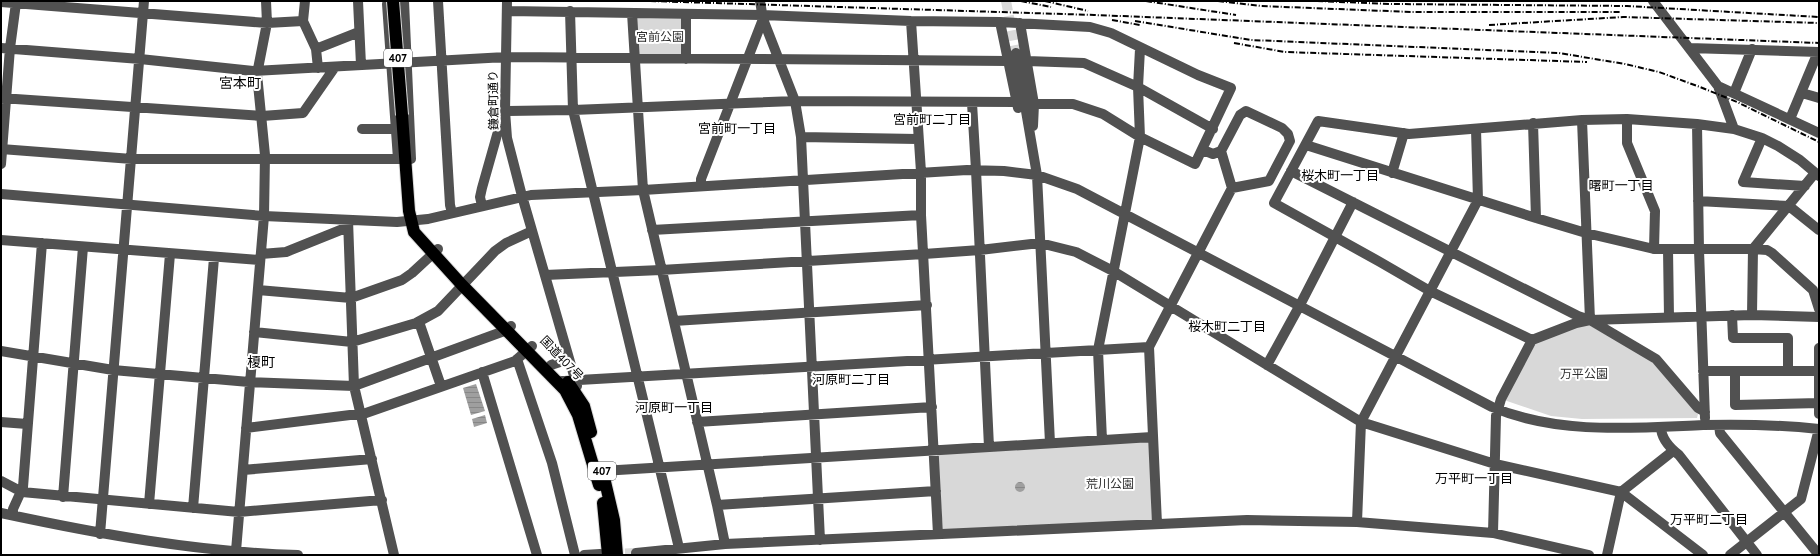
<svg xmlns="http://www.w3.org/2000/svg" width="1820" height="556" font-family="'PT Sans','Noto Sans JP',sans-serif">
<defs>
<pattern id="water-rules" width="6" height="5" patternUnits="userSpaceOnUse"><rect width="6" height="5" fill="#9f9f9f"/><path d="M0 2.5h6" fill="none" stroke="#878787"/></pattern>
</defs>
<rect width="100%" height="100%" fill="#fff"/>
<!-- green -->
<path fill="#d8d8d8" d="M 636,16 L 683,17 L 683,55 L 638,54 Z
M 1583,324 L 1589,325 L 1649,359 L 1667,377 L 1698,414 L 1697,418 L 1582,419 L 1551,416 L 1504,400 L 1534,342 Z
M 1149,440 L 1152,521 L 943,531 L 937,453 Z"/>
<!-- water -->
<path fill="url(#water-rules)" d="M 476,384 L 485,411 L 471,415 L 463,388 Z
M 485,415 L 487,423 L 474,427 L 472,419 Z
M1015 487a5 5 0 1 1 10 0a5 5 0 1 1-10 0Z"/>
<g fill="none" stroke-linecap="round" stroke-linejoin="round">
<!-- minor-tunnel -->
<path stroke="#d9d9d9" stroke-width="10" stroke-dasharray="10 5" stroke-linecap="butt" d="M 1006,1 L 1016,53
M 610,554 L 636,553"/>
<defs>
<path id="highway" d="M 402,115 L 409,211 L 414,232 L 462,285 L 565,390 L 578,415 L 599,485
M 568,382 L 584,406 L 591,432
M 603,473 L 614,520 L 617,555
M 603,503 L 608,555"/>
</defs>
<!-- highway casing -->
<use href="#highway" stroke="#dbdbdb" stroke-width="14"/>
<!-- minor -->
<path stroke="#515151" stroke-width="10" d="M 305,1 L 303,21 L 316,49 L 318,68
M 358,1 L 361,65
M 438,1 L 450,205 L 452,213
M 507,1 L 505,111 L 507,138 L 522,196 L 577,386
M 760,1 L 763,19 L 795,101 L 801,137 L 820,540
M 1653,1 L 1718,86 L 1734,129
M 1,2 L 267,23 L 303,21
M 387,4 L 398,159
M 507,11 L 762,15 L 911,21 L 1000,22 L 1090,27 L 1111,33 L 1198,75 L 1231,88 L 1195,164 L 1140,137 L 1103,114 L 1073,104 L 1034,104
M 570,11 L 573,110 L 679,548
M 632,13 L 643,190 L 717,505 L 725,544
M 686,14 L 686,59
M 911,21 L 921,172 L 921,215 L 938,534
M 1000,22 L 1018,108
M 1020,23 L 1034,104 L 1033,126
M 1,48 L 140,59 L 253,71 L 506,57 L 1008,61
M 1689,48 L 1819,52
M 316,49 L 359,32
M 1016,53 L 1037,175 L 1050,443
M 1027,61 L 1084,63 L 1138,87 L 1213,129
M 1718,86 L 1819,133
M 1734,93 L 1752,49
M 1802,93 L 1819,98
M 1,98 L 262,116 L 303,113 L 335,67
M 972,103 L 976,170 L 989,447
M 505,111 L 573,110 L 795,101 L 1016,102
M 1627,119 L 1627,143 L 1655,211 L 1654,249
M 1790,119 L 1818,52
M 1582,120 L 1590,320
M 1533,123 L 1536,218
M 1697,124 L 1699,250 L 1705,418
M 362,129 L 396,129
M 801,137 L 917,139
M 1762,138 L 1743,182 L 1805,186
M 1306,145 L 1536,218 L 1586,233 L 1654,249 L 1753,249 L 1767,250 L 1772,253 L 1813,290 L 1819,309
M 1,149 L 132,159 L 411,159 L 404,1
M 1203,150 L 1213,154 L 1221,151 L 1240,115 L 1246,111 L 1282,128 L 1288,134 L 1290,141 L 1269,181 L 1232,188
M 1,164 L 10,48 L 16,3 L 18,1
M 1291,171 L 1578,316 L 1590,320 L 1656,359 L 1698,408 L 1705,412
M 1392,173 L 1404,133
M 701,186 L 701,179 L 763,19
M 1,194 L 264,216 L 397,222 L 428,219 L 531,195 L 643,190 L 967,170 L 1004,171 L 1037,175 L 1077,189 L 1492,407 C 1558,435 1634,428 1703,425 C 1742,424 1781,425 1819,429
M 1698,201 L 1789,206 L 1819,230
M 482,206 L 480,197 L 482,188 L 497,135 L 500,127 L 506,127
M 348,220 L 354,386 L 394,555
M 652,230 L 921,215
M 1,240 L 260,260
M 1668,249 L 1669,317
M 261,254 L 286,252 L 348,227
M 545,275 L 661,270 L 924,254 L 980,250 L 1040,243 L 1076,252 L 1113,271 L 1361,422 L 1495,464 L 1621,492 L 1703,555
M 258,290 L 351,298 L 402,280 L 412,273 L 438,249
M 1732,315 L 1733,338 L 1788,338 L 1788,371
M 1752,315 L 1753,249 L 1815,173
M 674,321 L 927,305
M 419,322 L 441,386
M 254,332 L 352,342 L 416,323 L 438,311 L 495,251 L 506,243 L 532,231
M 1532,340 L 1430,291 L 1380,262 L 1274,203 L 1318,121 L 1409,134 L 1582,120 L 1627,119 L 1697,124 L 1734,129 L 1762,138 L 1778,146 L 1800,160 L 1819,176
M 1819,348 L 1819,414
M 1,351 L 113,370 L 249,382 L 354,386 L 507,330 L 511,326
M 517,359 L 552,463 L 575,555
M 551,365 L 566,360
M 1267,365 L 1300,305 L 1353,202
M 1703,371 L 1818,371
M 1735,371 L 1735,405 L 1819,403
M 482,372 L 537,555
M 562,381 L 1149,347
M 1,422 L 27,424
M 697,422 L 932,407
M 1719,425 L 1720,433 L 1819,555
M 1661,427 C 1661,438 1670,448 1679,455 L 1757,555
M 246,428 L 366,413 L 515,361 L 532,346
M 1102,440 L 1098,350 L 1140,137 L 1138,87 L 1140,49
M 243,470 L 372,459
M 602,471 L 1152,437
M 1,481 L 22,492 L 239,512 L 382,500
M 63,497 L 83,247
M 149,504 L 170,254
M 717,505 L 936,491
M 193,508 L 214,258
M 1,513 C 99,534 197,552 298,555
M 13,515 L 13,509 L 23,487 L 42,243
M 1357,522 L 1361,422 L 1478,200 L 1476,129
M 1157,524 L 1149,347 L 1232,188 L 1221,151
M 1493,533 L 1496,416 L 1501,399 L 1532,340 L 1576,323 L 1590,320 L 1752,315 L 1819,317
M 100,534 L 144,1
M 236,551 L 264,216 L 265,155 L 257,74 L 267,23 L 266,1
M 636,553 L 725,544 L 1247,520 L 1357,522 L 1493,533 L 1589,555
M 584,555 L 600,554
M 1607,555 L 1621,492 L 1673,451
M 1730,555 L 1801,499 L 1819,429"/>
<!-- highway -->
<use href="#highway" stroke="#000" stroke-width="12"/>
<!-- rail -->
<path stroke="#000" stroke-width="2" stroke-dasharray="6 2 1 2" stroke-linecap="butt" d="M 650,1 L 1094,15 L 1819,43
M 1021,1 L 1051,7
M 1045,1 L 1088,11
M 1146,1 L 1236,15
M 1218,1 L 1261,6 L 1411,12 L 1621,12
M 1317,1 L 1391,4 L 1627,6 L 1819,17
M 1112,20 L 1140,25
M 1135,21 L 1251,40 L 1559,53 L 1625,64 L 1659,72 L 1700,87 L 1737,102 L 1819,142
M 1489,25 L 1623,17 L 1819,23
M 1234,43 L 1285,52 L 1587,62"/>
<defs>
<path id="highway-bridge" d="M 393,1 L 402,115"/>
</defs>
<!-- highway-bridge casing -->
<use href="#highway-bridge" stroke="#dbdbdb" stroke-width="14" stroke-linecap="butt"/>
<!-- highway-bridge -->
<use href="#highway-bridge" stroke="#000" stroke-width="12"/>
</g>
<g text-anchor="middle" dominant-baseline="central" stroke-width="4" stroke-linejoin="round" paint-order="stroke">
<!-- shield labels -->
<g fill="#fff" stroke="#4c4c4c" stroke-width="1">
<rect x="384" y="49" width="28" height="18" rx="3"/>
<rect x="588" y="462" width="28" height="18" rx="3"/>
</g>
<g font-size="11" font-weight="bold" fill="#000">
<text x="398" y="58">407</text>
<text x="602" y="471">407</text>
</g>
<!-- park labels -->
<g font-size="12" fill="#2f2f2f" stroke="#fff">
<text x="660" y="36">宮前公園</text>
<text x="1584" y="373">万平公園</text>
<text x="1110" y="483">荒川公園</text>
</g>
<!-- street labels -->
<g font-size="12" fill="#000" stroke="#fff">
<text transform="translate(493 100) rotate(-91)">鎌倉町通り</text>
<text transform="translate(562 358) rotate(46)">国道407号</text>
</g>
<!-- neighbourhood labels -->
<g font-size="13" fill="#000" stroke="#fff">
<text x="932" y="119">宮前町二丁目</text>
<text x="737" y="128">宮前町一丁目</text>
<text x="1340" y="175">桜木町一丁目</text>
<text x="1621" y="185">曙町一丁目</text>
<text x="1227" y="326">桜木町二丁目</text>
<text x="851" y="379">河原町二丁目</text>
<text x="674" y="407">河原町一丁目</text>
<text x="1474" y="478">万平町一丁目</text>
<text x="1709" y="519">万平町二丁目</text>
</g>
<!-- quarter labels -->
<g font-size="14" fill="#000" stroke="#fff">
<text x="240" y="83">宮本町</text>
<text x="261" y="362">榎町</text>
</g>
</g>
<!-- border -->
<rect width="1820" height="556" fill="none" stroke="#000000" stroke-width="4"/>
</svg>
